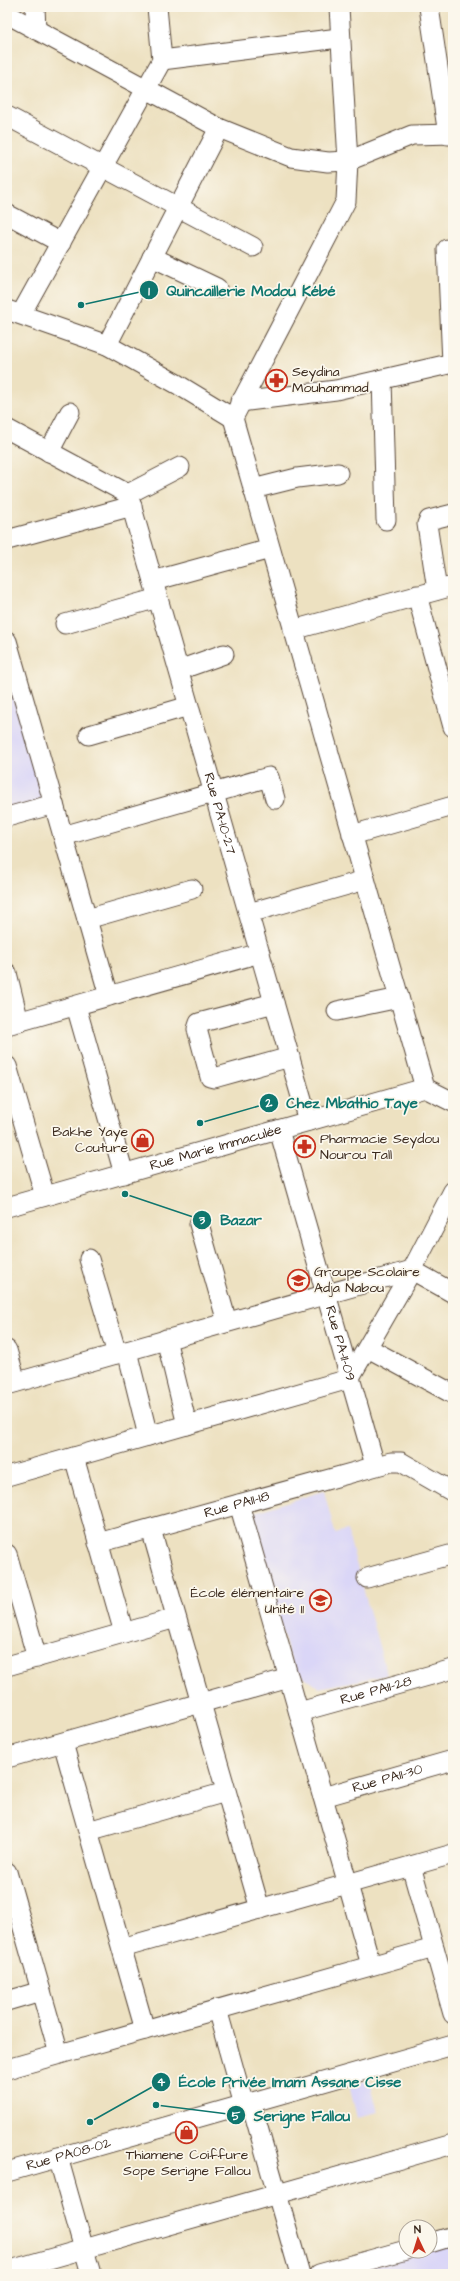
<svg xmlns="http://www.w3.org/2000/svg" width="460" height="2281" font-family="'Architects Daughter',sans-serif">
<rect width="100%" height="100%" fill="#fbf7ec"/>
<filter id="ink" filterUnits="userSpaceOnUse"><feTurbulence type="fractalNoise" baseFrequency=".025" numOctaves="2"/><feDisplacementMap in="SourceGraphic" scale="8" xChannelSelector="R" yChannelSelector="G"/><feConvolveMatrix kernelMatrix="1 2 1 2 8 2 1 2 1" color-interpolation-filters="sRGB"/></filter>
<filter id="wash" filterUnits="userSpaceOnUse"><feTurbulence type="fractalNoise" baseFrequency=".012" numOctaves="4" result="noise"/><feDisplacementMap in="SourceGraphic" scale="16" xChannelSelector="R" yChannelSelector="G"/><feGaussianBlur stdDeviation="0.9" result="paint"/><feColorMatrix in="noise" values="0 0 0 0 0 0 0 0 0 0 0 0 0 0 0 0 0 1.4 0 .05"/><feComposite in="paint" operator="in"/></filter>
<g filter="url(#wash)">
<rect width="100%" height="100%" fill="#ede1c1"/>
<!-- built -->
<path fill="#dad6f7" d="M 7,655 L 48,800 L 7,811 Z
M 324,1491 L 335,1533 L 347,1530 L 387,1675 L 319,1688 L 293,1668 L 248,1514 Z
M 370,2080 L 378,2113 L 357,2118 L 349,2085 Z
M 453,2244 L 453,2274 L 341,2274 L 427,2251 Z"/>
</g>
<g filter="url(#ink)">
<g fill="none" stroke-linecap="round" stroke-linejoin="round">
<defs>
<g id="minor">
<path d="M 35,7 L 36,30"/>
<path d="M 339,7 L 348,161 L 346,201 L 233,418 L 425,1088 L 453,1102"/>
<path d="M 429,7 L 448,135"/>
<path d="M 7,14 L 219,128 L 291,157 L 328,162 L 348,161 L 412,135 L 453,134"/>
<path d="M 162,60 L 339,38"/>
<path d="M 7,116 L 253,247"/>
<path d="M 7,214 L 61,243"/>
<path d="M 447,249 L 452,363"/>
<path d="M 152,257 L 217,288"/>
<path d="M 7,310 L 107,345 L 177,384 L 233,418"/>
<path d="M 21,314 L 162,60 L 157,7"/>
<path d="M 107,345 L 219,128"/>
<path d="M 382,379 L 386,520"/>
<path d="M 240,402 L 336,390 L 453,363"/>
<path id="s1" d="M 7,429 L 128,494 L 308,1121"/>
<path d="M 49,452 L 70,412"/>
<path d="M 253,489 L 297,478 L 338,473"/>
<path d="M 128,494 L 180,467"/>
<path d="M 7,540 L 132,506"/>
<path d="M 153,581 L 270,549"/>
<path d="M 437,590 L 427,524 L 429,520 L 453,514"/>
<path d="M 417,595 L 453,727"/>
<path d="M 65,624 L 158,598"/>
<path d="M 293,630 L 453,586"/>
<path d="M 7,641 L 109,996"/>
<path d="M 179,670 L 224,654"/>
<path d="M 89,735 L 189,706"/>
<path d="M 7,817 L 54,804"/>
<path d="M 352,835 L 453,806"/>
<path d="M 63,836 L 269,777 L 275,799"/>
<path d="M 249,913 L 365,880"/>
<path d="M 87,919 L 192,889"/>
<path d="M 7,973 L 19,1022"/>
<path d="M 274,1003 L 199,1023 L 197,1029 L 210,1077 L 214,1078 L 290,1057"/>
<path d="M 76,1006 L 124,1174"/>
<path d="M 337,1011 L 399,998"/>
<path d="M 7,1025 L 260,953"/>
<path d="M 7,1066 L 45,1196"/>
<path id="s2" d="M 279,1130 L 375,1465"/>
<path id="s3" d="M 7,1207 L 425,1088"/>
<path d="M 199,1224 L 227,1322"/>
<path d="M 89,1259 L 117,1354"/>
<path d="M 166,1339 L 187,1425"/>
<path d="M 368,1348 L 453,1394"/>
<path d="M 7,1350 L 16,1382"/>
<path d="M 127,1351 L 148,1436"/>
<path d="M 7,1385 L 412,1270 L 453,1293"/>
<path d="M 74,1457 L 124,1633"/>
<path d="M 7,1476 L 349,1379 L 412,1270 L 453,1191"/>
<path d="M 239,1504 L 371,1965"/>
<path d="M 151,1529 L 260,1909"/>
<path id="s4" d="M 98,1543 L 391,1462 L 401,1462 L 453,1492"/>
<path d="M 7,1554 L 37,1658"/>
<path d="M 367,1578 L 453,1554"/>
<path d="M 7,1666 L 176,1618"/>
<path id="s5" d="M 299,1712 L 453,1669"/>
<path d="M 63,1743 L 145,2030"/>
<path d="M 7,1758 L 289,1678"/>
<path id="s6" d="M 323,1797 L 453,1760"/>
<path d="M 88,1831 L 226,1792"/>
<path d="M 411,1866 L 453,2014"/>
<path d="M 7,1872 L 59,2054"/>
<path d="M 122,1948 L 453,1854"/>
<path d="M 7,2001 L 41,1991"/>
<path d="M 217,2009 L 244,2105"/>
<path d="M 7,2069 L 434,1948"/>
<path d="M 251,2103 L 300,2274"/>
<path d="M 58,2157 L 91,2274"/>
<path id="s7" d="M 7,2172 L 453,2045"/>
<path d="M 430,2243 L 453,2236"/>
<path d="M 7,2271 L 453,2144"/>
<path d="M 319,2274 L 406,2250"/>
</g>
</defs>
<!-- minor casing -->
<use href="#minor" stroke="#564536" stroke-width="21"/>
<!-- minor -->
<use href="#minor" stroke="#fff" stroke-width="19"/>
</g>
</g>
<!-- icons -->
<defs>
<symbol id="pharmacy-ring" viewBox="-11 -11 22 22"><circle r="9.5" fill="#fbf7ec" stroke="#c8321e" stroke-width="1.5"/><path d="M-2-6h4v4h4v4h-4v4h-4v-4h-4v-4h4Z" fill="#c8321e"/></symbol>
<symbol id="shop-ring" viewBox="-11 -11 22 22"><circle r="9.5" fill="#fbf7ec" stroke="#c8321e" stroke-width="1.5"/><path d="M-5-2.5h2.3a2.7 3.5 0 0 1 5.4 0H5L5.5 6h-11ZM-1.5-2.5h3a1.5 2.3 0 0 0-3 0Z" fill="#c8321e"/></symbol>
<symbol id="school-ring" viewBox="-11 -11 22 22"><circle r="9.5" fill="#fbf7ec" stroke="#c8321e" stroke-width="1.5"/><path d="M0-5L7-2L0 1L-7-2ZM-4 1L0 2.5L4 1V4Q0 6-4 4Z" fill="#c8321e"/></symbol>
</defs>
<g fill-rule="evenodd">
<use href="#pharmacy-ring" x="264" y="368" width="25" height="25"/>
<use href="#shop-ring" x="130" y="1128" width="25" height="25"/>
<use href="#pharmacy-ring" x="292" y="1134" width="25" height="25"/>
<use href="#school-ring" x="286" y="1268" width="25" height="25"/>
<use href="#school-ring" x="308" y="1588" width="25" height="25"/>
<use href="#shop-ring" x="174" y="2120" width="25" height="25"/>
</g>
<g text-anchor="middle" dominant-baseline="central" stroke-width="3.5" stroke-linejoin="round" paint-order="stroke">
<!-- poi labels -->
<g font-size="14" fill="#3b2a1e" stroke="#fbf7ec" text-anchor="start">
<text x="292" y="372">Seydina<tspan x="292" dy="16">Mouhammad</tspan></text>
<text x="128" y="1132" text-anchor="end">Bakhe Yaye<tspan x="128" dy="16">Couture</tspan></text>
<text x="320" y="1139">Pharmacie Seydou<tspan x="320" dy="16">Nourou Tall</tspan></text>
<text x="314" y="1272">Groupe Scolaire<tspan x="314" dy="16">Adja Nabou</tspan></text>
<text x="304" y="1593" text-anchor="end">École élémentaire<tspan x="304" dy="16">Unité 11</tspan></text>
<text x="187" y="2155" text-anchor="middle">Thiamene Coiffure<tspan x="187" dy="16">Sope Serigne Fallou</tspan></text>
</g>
<!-- street labels -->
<g font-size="14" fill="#3b2a1e" stroke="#fbf7ec">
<text stroke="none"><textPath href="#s1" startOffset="470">Rue PA-10-27</textPath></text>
<text stroke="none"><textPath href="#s3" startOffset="217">Rue Marie Immaculée</textPath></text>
<text stroke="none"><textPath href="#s2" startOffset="222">Rue PA-11-09</textPath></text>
<text stroke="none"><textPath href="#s4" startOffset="144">Rue PA11-18</textPath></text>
<text stroke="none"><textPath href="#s5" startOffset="80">Rue PA11-28</textPath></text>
<text stroke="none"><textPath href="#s6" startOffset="67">Rue PA11-30</textPath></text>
<text stroke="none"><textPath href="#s7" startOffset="64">Rue PA08-02</textPath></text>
</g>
</g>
<!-- callouts -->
<path fill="none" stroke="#0f766e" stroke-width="1.5" d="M81 305L149 290M200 1123L269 1103M125 1194L202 1220M90 2122L161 2082M156 2105L236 2115"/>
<g fill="#0f766e" stroke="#fbf7ec" stroke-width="1.5">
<circle cx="81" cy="305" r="4"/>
<circle cx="200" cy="1123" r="4"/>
<circle cx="125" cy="1194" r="4"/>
<circle cx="90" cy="2122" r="4"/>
<circle cx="156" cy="2105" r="4"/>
<circle cx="149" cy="290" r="10"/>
<circle cx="269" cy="1103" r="10"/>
<circle cx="202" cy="1220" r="10"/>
<circle cx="161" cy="2082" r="10"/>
<circle cx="236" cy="2115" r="10"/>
</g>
<g font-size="12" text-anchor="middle" font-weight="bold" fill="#fff">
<text x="149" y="295">1</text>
<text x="269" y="1107">2</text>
<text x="202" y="1224">3</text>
<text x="161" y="2086">4</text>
<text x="236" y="2120">5</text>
</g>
<g font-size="15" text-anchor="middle" font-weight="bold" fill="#0f766e" stroke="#fbf7ec" stroke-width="3.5" stroke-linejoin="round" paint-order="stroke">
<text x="251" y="296">Quincaillerie Modou Kébé</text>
<text x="352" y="1108">Chez Mbathio Taye</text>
<text x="241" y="1225">Bazar</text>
<text x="290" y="2087">École Privée Imam Assane Cisse</text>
<text x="302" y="2121">Serigne Fallou</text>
</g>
<!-- margin -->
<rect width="460" height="2281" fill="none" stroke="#fbf7ec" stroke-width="24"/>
<!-- north arrow -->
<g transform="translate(418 2239) rotate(356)"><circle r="19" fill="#fbf7ec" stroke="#aea59a"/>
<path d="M0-3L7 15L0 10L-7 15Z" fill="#c8321e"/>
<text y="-6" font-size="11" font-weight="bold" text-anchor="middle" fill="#3b2a1e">N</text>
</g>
</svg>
